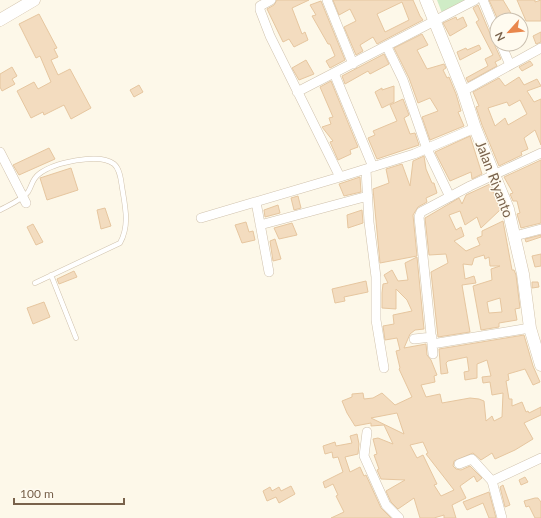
<svg xmlns="http://www.w3.org/2000/svg" width="541" height="518" font-family="Lato,sans-serif">
<rect width="100%" height="100%" fill="#fdf8e9"/>
<!-- green -->
<path fill="#cfecc6" d="M 437,0 L 467,0 L 442,13 Z"/>
<!-- building -->
<path fill="#f3dcbf" stroke="#e6c69f" fill-rule="evenodd" d="M 277,0 L 309,0 L 292,8 L 302,34 L 305,32 L 308,40 L 294,47 L 289,39 L 283,42 L 267,9 L 274,5 Z
M 333,0 L 413,0 L 420,16 L 423,20 L 377,44 L 373,37 L 360,45 L 363,51 L 356,55 L 344,27 L 356,21 L 350,9 L 339,15 ZM 402,2 L 409,20 L 385,32 L 377,14 Z
M 489,0 L 503,0 L 515,20 L 498,20 Z
M 517,0 L 535,0 L 535,2 L 541,0 L 541,21 L 526,21 Z
M 321,1 L 345,60 L 330,68 L 326,61 L 335,56 L 330,44 L 328,44 L 312,16 L 316,15 L 310,5 Z
M 478,5 L 491,36 L 496,40 L 495,46 L 501,59 L 495,62 L 497,66 L 468,82 L 466,78 L 488,66 L 485,59 L 493,55 L 476,22 L 479,20 L 473,8 Z
M 39,14 L 57,48 L 54,49 L 58,57 L 51,60 L 58,75 L 70,69 L 91,108 L 71,119 L 64,105 L 44,115 L 43,112 L 31,118 L 17,91 L 34,82 L 38,89 L 51,82 L 40,56 L 36,58 L 19,24 Z
M 456,17 L 457,20 L 463,17 L 467,26 L 450,36 L 443,23 Z
M 541,32 L 541,42 L 536,44 L 533,36 Z
M 422,34 L 428,45 L 417,50 L 427,69 L 444,64 L 446,68 L 443,70 L 447,78 L 449,77 L 456,94 L 461,111 L 458,112 L 464,126 L 430,140 L 422,117 L 438,111 L 430,98 L 418,103 L 409,78 L 394,48 Z
M 479,45 L 481,49 L 460,60 L 457,52 L 466,48 L 467,50 Z
M 384,54 L 389,64 L 370,74 L 368,71 L 345,84 L 342,76 Z
M 306,60 L 314,74 L 299,80 L 292,68 Z
M 530,61 L 533,65 L 522,71 L 519,67 Z
M 12,67 L 17,76 L 12,79 L 15,84 L 2,91 L 0,87 L 0,74 Z
M 519,77 L 524,85 L 537,79 L 541,86 L 527,91 L 534,102 L 541,99 L 541,145 L 535,130 L 524,138 L 528,149 L 521,152 L 522,155 L 499,166 L 482,125 L 476,107 L 479,106 L 473,92 L 499,78 L 505,86 ZM 520,100 L 527,114 L 508,125 L 505,118 L 495,126 L 488,108 L 507,102 L 509,106 Z
M 331,81 L 358,147 L 350,150 L 351,154 L 338,160 L 330,142 L 333,141 L 322,127 L 331,124 L 329,118 L 333,117 L 320,87 Z
M 139,85 L 143,92 L 134,97 L 130,90 Z
M 394,86 L 394,102 L 382,108 L 375,92 L 382,88 L 382,90 Z
M 403,99 L 409,115 L 404,118 L 410,134 L 415,133 L 419,145 L 377,159 L 368,138 L 375,135 L 373,131 L 397,121 L 390,105 Z
M 470,136 L 482,174 L 472,179 L 471,172 L 450,181 L 435,152 Z
M 49,148 L 55,159 L 19,175 L 13,165 Z
M 424,156 L 426,169 L 432,183 L 434,183 L 437,193 L 426,198 L 427,202 L 418,207 L 413,215 L 417,256 L 380,263 L 373,189 L 389,183 L 386,169 L 402,164 L 410,186 L 413,161 Z
M 541,160 L 541,223 L 521,228 L 517,214 L 520,213 L 517,201 L 513,201 L 510,194 L 513,193 L 504,177 Z
M 71,168 L 78,190 L 47,200 L 40,178 Z
M 360,177 L 361,192 L 344,196 L 339,184 Z
M 490,184 L 500,210 L 481,228 L 477,217 L 465,225 L 460,211 L 449,215 L 456,230 L 461,227 L 464,236 L 454,241 L 466,251 L 480,245 L 477,238 L 482,236 L 482,231 L 503,221 L 512,270 L 514,270 L 516,275 L 520,308 L 515,309 L 517,320 L 499,323 L 499,327 L 481,330 L 473,286 L 492,280 L 491,269 L 500,266 L 490,266 L 489,257 L 485,259 L 484,255 L 474,258 L 472,265 L 463,264 L 465,279 L 474,276 L 476,283 L 462,285 L 470,332 L 438,337 L 431,272 L 448,263 L 446,254 L 429,255 L 425,218 L 459,198 L 462,204 L 466,195 ZM 500,298 L 502,312 L 489,313 L 487,302 Z
M 298,196 L 301,208 L 294,210 L 291,198 Z
M 278,205 L 280,213 L 265,217 L 264,210 Z
M 105,208 L 111,226 L 101,229 L 97,210 Z
M 362,210 L 363,223 L 348,228 L 347,215 Z
M 246,222 L 249,232 L 253,231 L 255,240 L 242,243 L 235,225 Z
M 292,223 L 297,235 L 279,239 L 274,228 Z
M 33,224 L 43,242 L 36,245 L 27,227 Z
M 541,235 L 541,237 L 526,242 L 525,239 Z
M 275,239 L 281,259 L 273,261 L 270,241 Z
M 541,254 L 541,266 L 535,267 L 532,256 Z
M 417,257 L 424,329 L 415,330 L 410,334 L 404,348 L 426,344 L 427,355 L 431,360 L 437,375 L 434,376 L 435,382 L 421,385 L 426,397 L 440,394 L 442,403 L 470,398 L 479,399 L 484,401 L 486,421 L 492,416 L 494,421 L 502,417 L 503,393 L 492,395 L 490,382 L 483,383 L 482,377 L 491,376 L 487,360 L 477,364 L 477,378 L 465,380 L 464,372 L 469,371 L 467,357 L 448,361 L 446,363 L 448,373 L 441,374 L 439,349 L 524,335 L 533,366 L 540,382 L 533,385 L 525,369 L 508,374 L 509,380 L 506,381 L 509,399 L 512,399 L 512,406 L 522,402 L 526,412 L 528,411 L 529,413 L 541,407 L 541,415 L 524,423 L 533,439 L 515,450 L 495,459 L 492,453 L 481,460 L 473,453 L 454,461 L 453,466 L 456,469 L 461,470 L 470,466 L 482,478 L 477,482 L 474,476 L 460,486 L 466,498 L 452,505 L 456,518 L 444,518 L 444,515 L 434,518 L 420,518 L 414,498 L 398,509 L 391,502 L 386,491 L 405,480 L 381,479 L 377,470 L 379,469 L 374,455 L 377,454 L 373,439 L 378,438 L 393,444 L 384,425 L 371,426 L 371,423 L 355,426 L 347,413 L 342,401 L 352,397 L 352,394 L 363,393 L 364,399 L 373,398 L 382,393 L 395,405 L 412,397 L 399,369 L 400,368 L 396,351 L 400,350 L 397,338 L 385,340 L 383,326 L 394,324 L 393,315 L 412,311 L 407,300 L 396,289 L 396,309 L 382,308 L 382,293 L 383,284 L 388,283 L 384,275 L 392,270 L 398,281 L 408,280 L 405,263 ZM 397,413 L 404,434 L 371,418 ZM 423,442 L 428,453 L 426,454 L 454,490 L 441,496 L 434,485 L 437,484 L 423,455 L 417,458 L 410,445 Z
M 74,271 L 77,277 L 59,284 L 57,279 Z
M 366,281 L 368,292 L 344,297 L 345,301 L 335,303 L 332,289 Z
M 532,282 L 538,282 L 539,287 L 532,288 Z
M 44,302 L 50,317 L 33,324 L 27,308 Z
M 357,434 L 359,444 L 358,454 L 345,457 L 350,472 L 360,467 L 364,476 L 366,475 L 381,508 L 391,518 L 331,518 L 344,512 L 336,496 L 338,495 L 333,484 L 325,488 L 323,482 L 343,472 L 338,457 L 333,458 L 332,452 L 325,454 L 323,446 L 335,442 L 336,446 L 352,443 L 350,436 Z
M 525,477 L 528,482 L 521,485 L 519,480 Z
M 503,485 L 510,505 L 505,507 L 500,487 Z
M 291,486 L 295,494 L 279,503 L 276,497 L 267,501 L 263,491 L 270,487 L 272,491 L 279,487 L 281,491 Z
M 489,492 L 496,518 L 489,518 L 483,503 L 467,510 L 463,502 Z
M 535,498 L 538,498 L 541,502 L 541,518 L 535,518 L 529,506 L 526,507 L 524,501 Z"/>
<g fill="none" stroke-linecap="round" stroke-linejoin="round">
<defs>
<path id="lane" d="M 0,210 C 9,205 22,200 28,192 C 32,186 32,179 39,174 C 53,163 99,152 114,164 C 120,169 121,180 122,187 C 125,206 130,225 120,243 L 35,283
M 51,275 L 76,338"/>
<path id="street" d="M 271,0 L 260,6 L 260,10 L 270,36 L 340,177 L 414,154 L 475,128
M 327,0 L 353,64
M 483,0 L 497,34
M 501,44 L 510,65
M 387,47 L 403,80 L 427,149 L 450,197
M 334,73 L 373,167
M 463,91 L 541,48
M 297,92 L 475,0
M 0,152 L 26,203
M 366,170 L 369,222 L 376,277 L 376,320 L 384,368
M 256,202 L 269,272
M 201,218 L 340,177
M 260,225 L 368,196
M 515,236 L 541,229
M 414,339 L 432,337
M 432,344 L 530,328
M 433,354 L 419,217 L 421,212 L 470,186 L 541,153
M 367,432 L 364,456 L 386,505 L 399,518
M 459,464 L 472,459 L 492,481
M 502,518 L 492,481 L 541,458"/>
<path id="secondary" d="M 426,0 L 463,91 L 475,128 L 508,209 L 523,274 L 530,328 L 541,365
M 0,20 L 34,0"/>
</defs>
<!-- lane casing -->
<use href="#lane" stroke="#d0c2ad" stroke-width="5.5"/>
<!-- street casing -->
<use href="#street" stroke="#d0c2ad" stroke-width="10"/>
<!-- secondary casing -->
<use href="#secondary" stroke="#d3c3ab" stroke-width="13"/>
<!-- lane -->
<use href="#lane" stroke="#fff" stroke-width="4.5"/>
<!-- street -->
<use href="#street" stroke="#fff" stroke-width="9"/>
<!-- secondary -->
<use href="#secondary" stroke="#fff" stroke-width="12"/>
</g>
<g text-anchor="middle" dominant-baseline="central" stroke-width="3" stroke-linejoin="round" paint-order="stroke">
<!-- street labels -->
<g font-size="14" fill="#79624b" stroke="#fffbf0">
<text transform="translate(495 179) rotate(69)">Jalan Riyanto</text>
</g>
</g>
<!-- north arrow -->
<g transform="translate(509 32) rotate(243)"><circle r="19" fill="#fffbf0" stroke="#c9beae"/>
<path d="M0-3L7 15L0 10L-7 15Z" fill="#e9874c"/>
<text y="-6" font-size="11" font-weight="bold" text-anchor="middle" fill="#79624b">N</text>
</g>
<!-- scale -->
<path d="M14 498v6h110v-6" fill="none" stroke="#79624b" stroke-width="2"/>
<text x="20" y="498" font-size="12" fill="#79624b" stroke="#fffbf0" stroke-width="3" paint-order="stroke">100 m</text>
</svg>
